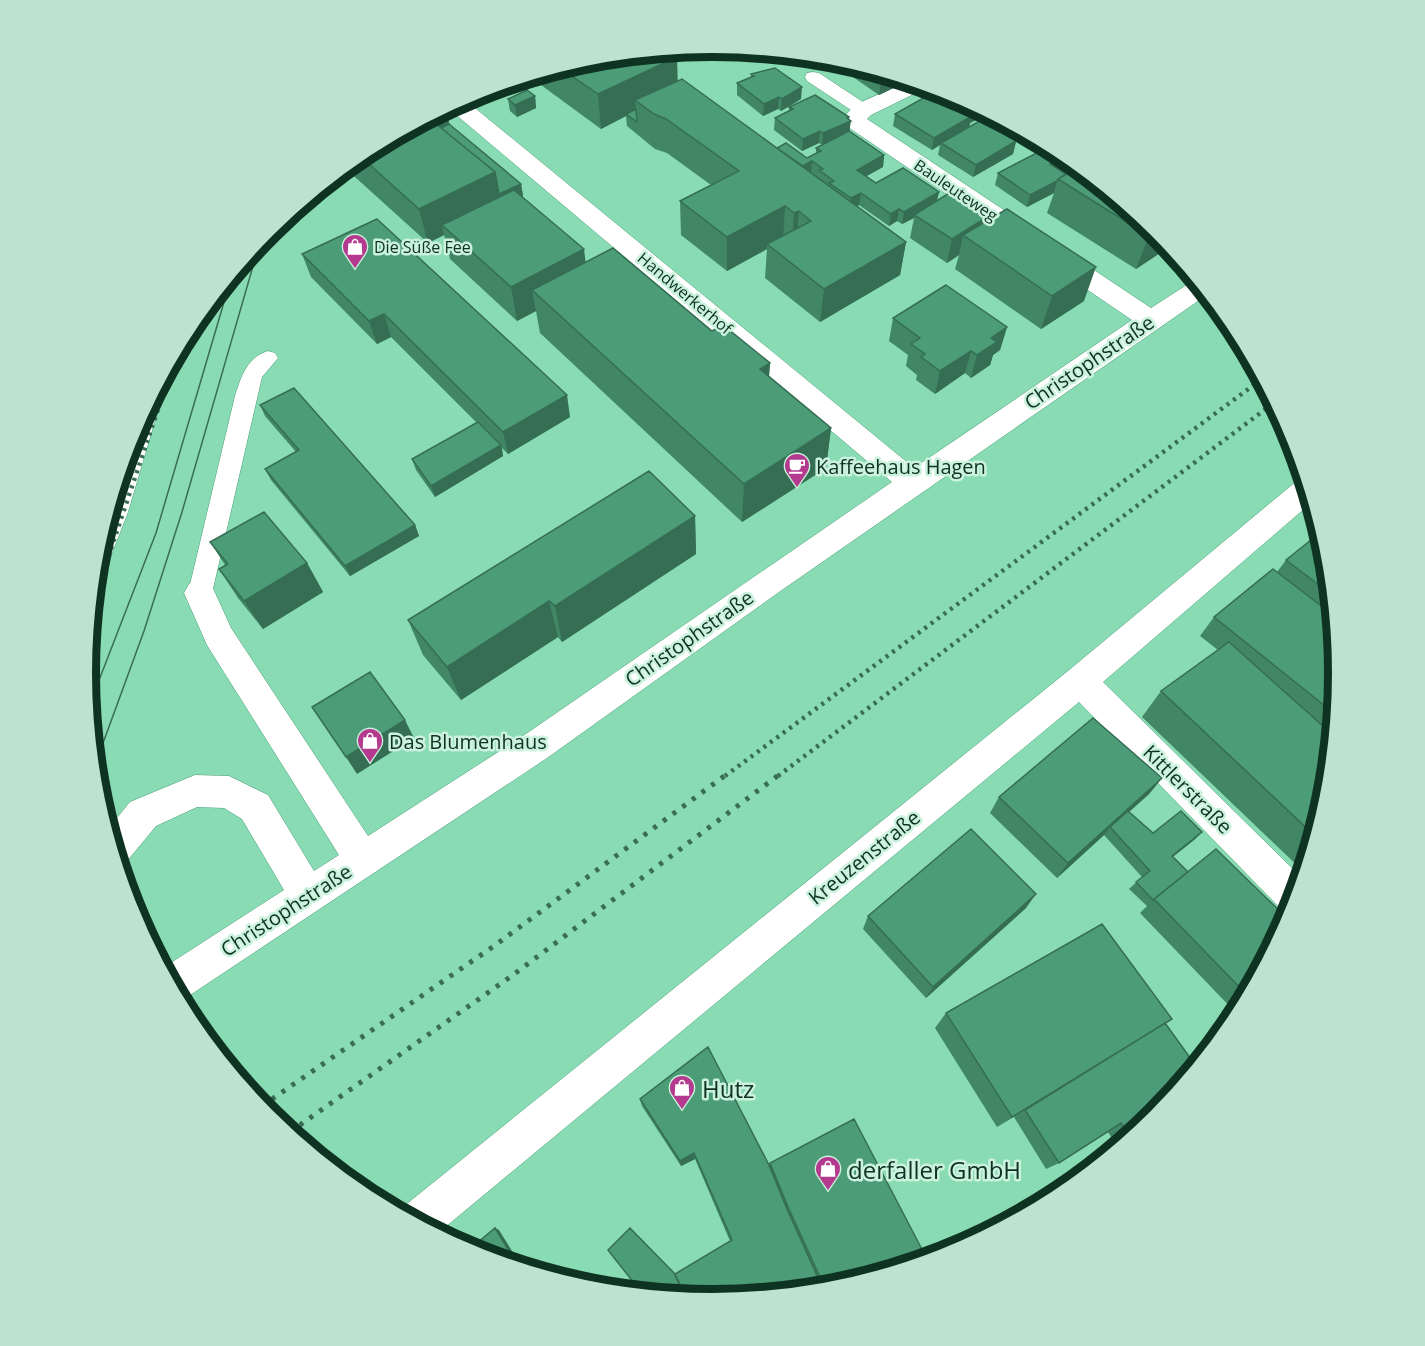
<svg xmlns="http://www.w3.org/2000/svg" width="1425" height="1346" font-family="'Open Sans',sans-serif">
<rect width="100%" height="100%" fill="#88dbb2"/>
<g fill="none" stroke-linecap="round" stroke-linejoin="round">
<defs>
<path id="service" d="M 813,72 L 819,73 L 869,106 L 872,110 L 869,114 L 857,114 L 807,81 L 805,77 L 807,73 Z
M 268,351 L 275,353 L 278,358 L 262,377 L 212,593 L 209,600 L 200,603 L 191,600 L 188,593 L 235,396 C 241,377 247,357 268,351 Z"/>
<path id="minor" d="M 908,81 L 928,87 L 871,115 L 867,119 L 1151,308 L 1196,279 L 1208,294 L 779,592 L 547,758 L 181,1001 L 163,968 L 284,890 L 242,819 L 224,808 L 197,807 L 156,826 L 127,861 L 119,864 L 108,829 L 130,802 L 195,775 L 229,776 L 268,795 L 314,871 L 339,855 L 207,645 L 184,593 L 189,584 L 200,580 L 211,584 L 231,628 L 368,836 L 523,736 L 892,482 L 448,108 L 464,99 L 914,468 L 1132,320 L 848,127 L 845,116 L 855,105 Z
M 147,408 L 152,410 L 156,417 L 128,512 L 110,558 L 97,561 L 98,550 L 134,433 Z
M 1305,478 L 1312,502 L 1103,682 L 1302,878 L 1291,914 L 1283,911 L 1079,702 L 438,1233 L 400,1213 L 403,1207 L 1068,671 L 1298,480 Z"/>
</defs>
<!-- service casing -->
<use href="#service" stroke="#4c9f79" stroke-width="1"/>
<!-- minor casing -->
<use href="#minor" stroke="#4c9f79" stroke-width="1"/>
<!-- service -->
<use href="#service" fill="#fff" fill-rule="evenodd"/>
<!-- minor -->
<use href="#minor" fill="#fff" fill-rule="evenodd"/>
<!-- tram -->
<path stroke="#396d55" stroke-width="1.5" d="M 89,706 L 156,533 L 232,275
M 95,765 L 144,631 L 182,512 L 260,242"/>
<!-- rail-far1 -->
<path stroke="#396d55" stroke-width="4.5" stroke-dasharray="3 5" stroke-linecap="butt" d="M 93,602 L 178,350
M 725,776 L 1262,379
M 778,776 L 1275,402"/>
<!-- rail -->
<path stroke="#396d55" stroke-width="5" stroke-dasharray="4 8" stroke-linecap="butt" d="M 262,1106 L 494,946 L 727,774
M 290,1132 L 513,975 L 780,774"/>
</g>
<!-- wall -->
<path fill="#418766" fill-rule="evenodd" d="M 677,57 L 677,81 L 777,148 L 807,158 L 816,153 L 816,148 L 822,145 L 819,143 L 802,151 L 774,130 L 775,118 L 789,111 L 789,107 L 849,117 L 850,131 L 884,155 L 883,167 L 866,176 L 876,183 L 939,192 L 937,200 L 990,219 L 1084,301 L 1041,329 L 955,269 L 959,255 L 947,263 L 910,238 L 914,218 L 902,224 L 897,221 L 889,226 L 859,205 L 857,206 L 906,242 L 900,275 L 820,322 L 765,278 L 767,249 L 727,271 L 681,235 L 680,201 L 711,185 L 667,153 L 655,149 L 627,126 L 626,116 L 601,129 L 541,85 L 540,74 L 591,58 Z
M 855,65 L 908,81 L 879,95 L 853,77 Z
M 751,74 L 801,99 L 781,111 L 778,109 L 763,116 L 737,95 L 737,83 L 751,78 Z
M 933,88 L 953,94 L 1047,145 L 1034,153 L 1016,142 L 1013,154 L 973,177 L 938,155 L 940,145 L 932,150 L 893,126 L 895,114 L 932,93 ZM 979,118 L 1008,137 L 969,127 L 970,123 Z
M 535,96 L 536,108 L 517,117 L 510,111 L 508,99 Z
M 449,124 L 521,184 L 523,196 L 522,197 L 585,263 L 770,363 L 769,376 L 831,428 L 826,468 L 742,522 L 540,333 L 536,311 L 517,321 L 450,259 L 444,235 L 428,243 L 345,168 L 365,152 Z
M 1061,152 L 1072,162 L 1059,169 L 1156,230 L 1169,247 L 1136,269 L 1047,213 L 1054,193 L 1027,207 L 995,185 L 998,173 Z
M 302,254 L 570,417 L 508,454 L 502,448 L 503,456 L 435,497 L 416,470 L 412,459 L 477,423 L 391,337 L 377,344 L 311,277 Z
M 893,318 L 1007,327 L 1000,350 L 993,355 L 990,365 L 971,378 L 965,373 L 935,394 L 916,380 L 917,375 L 906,366 L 908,355 L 889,341 Z
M 260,405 L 415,525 L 419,536 L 350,576 L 271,480 L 265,469 L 296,452 L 265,416 Z
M 695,516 L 696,554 L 562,642 L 558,637 L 461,700 L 423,655 L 408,620 Z
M 210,542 L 307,563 L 323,592 L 263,629 L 238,598 L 219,569 L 225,565 Z
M 1327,551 L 1339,673 L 1327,796 L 1304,872 L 1142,717 L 1161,691 L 1218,650 L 1200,636 L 1214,617 L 1277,572 L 1286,560 Z
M 1162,778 L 1149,794 L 1129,812 L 1153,833 L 1202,832 L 1194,840 L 1173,857 L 1188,872 L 1288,919 L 1237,1014 L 1140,913 L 1147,906 L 1129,889 L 1142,877 L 1104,835 L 1057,878 L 990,813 L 999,797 Z
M 1026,908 L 926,998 L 863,929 L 868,916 Z
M 946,1013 L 1165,1023 L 1155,1116 L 1117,1147 L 1108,1132 L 1059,1163 L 1046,1169 L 1014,1117 L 1024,1111 L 997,1127 L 935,1028 Z
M 640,1099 L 769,1165 L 770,1163 L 834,1288 L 712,1299 L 675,1274 L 730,1241 L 695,1159 L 681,1166 L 642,1106 Z"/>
<!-- shaded-wall -->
<path fill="#356e53" d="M 677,57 L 678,91 L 635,100 L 636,111 L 626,114 L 626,116 L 601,129 L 598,94 Z
M 894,76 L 908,81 L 879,95 L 881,82 Z
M 802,87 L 801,99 L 781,111 L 782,99 Z
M 535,96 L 536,108 L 517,117 L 515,105 Z
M 779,97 L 778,109 L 763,116 L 764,104 Z
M 978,108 L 982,110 L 980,118 L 970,123 L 969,128 L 941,143 L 940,145 L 932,150 L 934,138 L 970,117 L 971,112 Z
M 447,113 L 452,136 L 365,152 Z
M 849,117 L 849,122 L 851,121 L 849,133 L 822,146 L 823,133 Z
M 820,131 L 819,143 L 802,151 L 803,139 Z
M 1037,140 L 1047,145 L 1034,153 Z
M 1016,141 L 1013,154 L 973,177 L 976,165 Z
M 884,155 L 883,167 L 856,182 L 857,170 Z
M 1065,156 L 1072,162 L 1047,176 L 1050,164 Z
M 812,161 L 811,173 L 794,171 Z
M 495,172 L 521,184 L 523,196 L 450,232 L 442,225 L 444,235 L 428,243 L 419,209 Z
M 1057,181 L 1054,193 L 1027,207 L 1030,195 Z
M 939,192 L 936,204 L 914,215 L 914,218 L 902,224 L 904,212 Z
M 861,193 L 859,205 L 849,210 L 851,198 Z
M 785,206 L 783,240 L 767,244 L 767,249 L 727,271 L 727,237 Z
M 899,209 L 897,221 L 889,226 L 891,214 Z
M 799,211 L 796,245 L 792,246 L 794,213 Z
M 992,214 L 986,237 L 963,235 L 959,255 L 947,263 L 952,239 Z
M 1156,231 L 1169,247 L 1136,269 L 1149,236 Z
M 906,242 L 900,275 L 820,322 L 824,289 Z
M 584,249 L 588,283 L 532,290 L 536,311 L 517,321 L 511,287 Z
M 1096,267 L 1084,301 L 1041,329 L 1052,296 Z
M 384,314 L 391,337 L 377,344 L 369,321 Z
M 1007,327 L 1000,350 L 993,355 L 990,365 L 971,378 L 977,355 L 991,338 Z
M 971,351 L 965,373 L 935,394 L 940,371 Z
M 770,363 L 767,404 L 760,369 Z
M 567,395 L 570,417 L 508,454 L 503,432 Z
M 831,428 L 826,468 L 742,522 L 744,484 Z
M 501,445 L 503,456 L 435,497 L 431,486 Z
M 695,516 L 696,554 L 562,642 L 555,606 Z
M 415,525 L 419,536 L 350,576 L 345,566 Z
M 307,563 L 323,592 L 263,629 L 244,601 Z
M 549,601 L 558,637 L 461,700 L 447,667 Z
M 405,720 L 414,738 L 357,774 L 346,757 Z
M 1162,778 L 1149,794 L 1111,828 L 1110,827 L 1104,835 L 1057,878 L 1068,863 Z
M 1202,832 L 1194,840 L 1164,863 L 1172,856 Z
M 1036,894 L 1026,908 L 926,998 L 933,987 Z
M 694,1153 L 695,1159 L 681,1166 L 680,1161 Z
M 495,1228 L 499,1230 L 522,1267 L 518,1266 Z"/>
<!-- building -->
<path fill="#4c9d77" stroke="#356e53" stroke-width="1.5" d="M 668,51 L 677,57 L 598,94 L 560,68 L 591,58 Z
M 855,65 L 894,76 L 881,82 Z
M 775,68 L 802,87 L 782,99 L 779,97 L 764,104 L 737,83 L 754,76 L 751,74 Z
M 682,79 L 906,242 L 824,289 L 767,244 L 811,221 L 799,211 L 794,213 L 785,206 L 727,237 L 680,201 L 739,171 L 666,119 L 654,114 L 635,100 Z
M 527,90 L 535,96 L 515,105 L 508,99 Z
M 940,90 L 953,94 L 978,108 L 971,112 Z
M 932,93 L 972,116 L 934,138 L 895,114 Z
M 815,95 L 849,117 L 847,118 L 851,121 L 823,133 L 820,131 L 803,139 L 775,118 L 793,109 L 789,107 Z
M 636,109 L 637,122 L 626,114 Z
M 443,110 L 447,113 L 431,119 L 429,118 Z
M 429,118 L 495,172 L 419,209 L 360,156 L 365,152 Z
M 981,120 L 1016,141 L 976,165 L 941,143 Z
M 449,124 L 521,184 L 499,194 L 495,172 L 441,128 Z
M 849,131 L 884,155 L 857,170 L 876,183 L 903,168 L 939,192 L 904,212 L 899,209 L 891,214 L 861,193 L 851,198 L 829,183 L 834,181 L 819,170 L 823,169 L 812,161 L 803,166 L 777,148 L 786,143 L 807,158 L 821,151 L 816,148 Z
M 1050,146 L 1061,152 L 1065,156 L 1050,164 L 1066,174 L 1058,179 L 1057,181 L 1030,195 L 998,173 Z
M 1079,167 L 1156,230 L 1156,231 L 1149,236 L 1058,179 Z
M 514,190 L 584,249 L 511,287 L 442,225 Z
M 954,190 L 992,214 L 952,239 L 914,215 Z
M 1007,209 L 1096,267 L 1052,296 L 963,235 Z
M 377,219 L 567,395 L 503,432 L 384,314 L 369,321 L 302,254 Z
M 613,248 L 712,331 L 723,325 L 770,363 L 760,369 L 831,428 L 744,484 L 532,290 Z
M 946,285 L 1007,327 L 991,338 L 997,342 L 977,355 L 971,351 L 940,371 L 921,357 L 925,354 L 911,344 L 920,338 L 893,318 Z
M 294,388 L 415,525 L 345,566 L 265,469 L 299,450 L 260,405 Z
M 478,422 L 501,445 L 431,486 L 412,459 Z
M 649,471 L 695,516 L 555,606 L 549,601 L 447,667 L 408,620 Z
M 264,512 L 307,563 L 244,601 L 219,569 L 228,564 L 210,542 Z
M 1321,532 L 1327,551 L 1331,594 L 1286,560 Z
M 1273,569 L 1333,615 L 1339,673 L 1335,714 L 1214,617 Z
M 1229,642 L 1333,735 L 1327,796 L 1315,836 L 1161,691 Z
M 370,672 L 405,720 L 346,757 L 312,707 Z
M 1093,718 L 1162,778 L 1068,863 L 999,797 Z
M 1128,811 L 1153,833 L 1181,811 L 1202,832 L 1172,856 L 1188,872 L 1153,900 L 1136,882 L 1150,871 L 1110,827 Z
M 971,829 L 1036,894 L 933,987 L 868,916 Z
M 1216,849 L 1288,919 L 1247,995 L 1154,899 Z
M 1102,924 L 1172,1019 L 1012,1117 L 946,1013 Z
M 1165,1023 L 1196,1066 L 1155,1116 L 1130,1137 L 1121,1123 L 1059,1163 L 1025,1110 Z
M 708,1047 L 769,1165 L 787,1209 L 823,1289 L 712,1299 L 686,1297 L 675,1274 L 732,1240 L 694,1153 L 680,1161 L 640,1099 Z
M 854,1119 L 927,1259 L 834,1288 L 825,1288 L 788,1207 L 770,1163 Z
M 495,1228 L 518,1266 L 469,1250 Z
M 630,1228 L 674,1273 L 685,1297 L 623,1291 L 634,1283 L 608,1250 Z"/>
<!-- icons -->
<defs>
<symbol id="shop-pin" viewBox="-11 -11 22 30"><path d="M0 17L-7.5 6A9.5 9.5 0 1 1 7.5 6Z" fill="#b33a8f" stroke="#caf2dc"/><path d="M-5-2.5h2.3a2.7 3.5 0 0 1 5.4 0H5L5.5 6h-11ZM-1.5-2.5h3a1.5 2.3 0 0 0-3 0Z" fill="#fff"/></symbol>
<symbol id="cafe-pin" viewBox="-11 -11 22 30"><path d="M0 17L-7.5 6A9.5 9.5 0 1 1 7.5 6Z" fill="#b33a8f" stroke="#caf2dc"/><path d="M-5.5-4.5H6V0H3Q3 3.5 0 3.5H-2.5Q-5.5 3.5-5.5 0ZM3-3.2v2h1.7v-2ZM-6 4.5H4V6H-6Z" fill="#fff"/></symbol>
</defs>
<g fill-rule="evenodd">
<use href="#shop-pin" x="340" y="232" width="30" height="40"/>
<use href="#cafe-pin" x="782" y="451" width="30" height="40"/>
<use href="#shop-pin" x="355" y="726" width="30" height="40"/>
<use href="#shop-pin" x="667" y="1073" width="30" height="40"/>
<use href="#shop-pin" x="813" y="1154" width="30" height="40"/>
</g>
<g text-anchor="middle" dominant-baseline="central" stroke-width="5" stroke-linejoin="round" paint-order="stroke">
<!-- far-street labels -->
<g font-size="16" fill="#0f3323" stroke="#caf2dc">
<text transform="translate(956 190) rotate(34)">Bauleuteweg</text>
<text transform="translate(685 293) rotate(40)">Handwerkerhof</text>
</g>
<!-- far-poi labels -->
<g font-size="16" fill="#0f3323" stroke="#caf2dc" text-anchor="start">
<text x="374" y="247">Die Süße Fee</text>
</g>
<!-- street labels -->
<g font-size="20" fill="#0f3323" stroke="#caf2dc">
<text transform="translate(1089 362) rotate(-34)">Christophstraße</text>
<text transform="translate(689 638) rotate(-35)">Christophstraße</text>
<text transform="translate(1188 789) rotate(45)">Kittlerstraße</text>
<text transform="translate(864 857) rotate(-39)">Kreuzenstraße</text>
<text transform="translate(286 910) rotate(-33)">Christophstraße</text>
</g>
<!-- poi labels -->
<g font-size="20" fill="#0f3323" stroke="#caf2dc" text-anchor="start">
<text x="816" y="466">Kaffeehaus Hagen</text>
<text x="389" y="741">Das Blumenhaus</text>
</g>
<!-- near-poi labels -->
<g font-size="24" fill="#0f3323" stroke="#caf2dc" text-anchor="start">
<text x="702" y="1088">Hutz</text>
<text x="848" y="1169">derfaller GmbH</text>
</g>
</g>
<!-- crop -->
<path d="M0 0H1425V1346H0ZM96 673a616 616 0 1 1 1232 0a616 616 0 1 1-1232 0Z" fill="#bbe3cd" fill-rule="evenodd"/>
<path fill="none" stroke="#0f3323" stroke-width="8" d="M96 673a616 616 0 1 1 1232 0a616 616 0 1 1-1232 0Z"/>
</svg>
